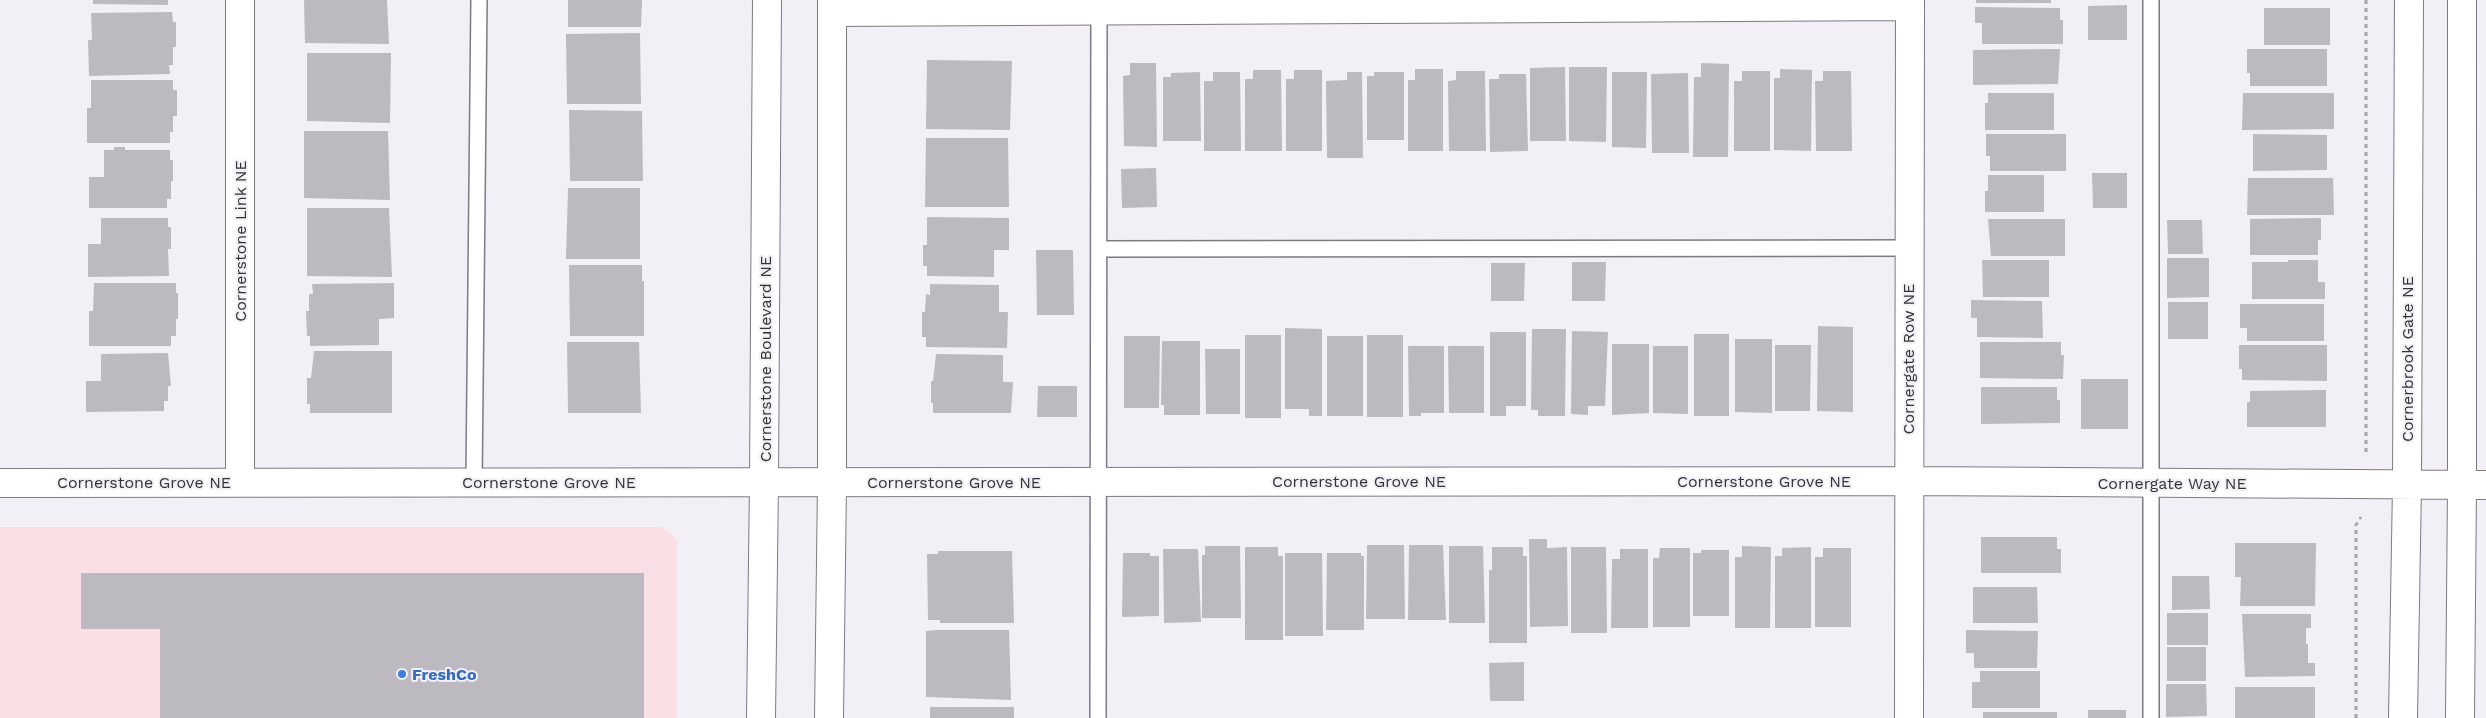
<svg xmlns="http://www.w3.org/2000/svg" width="2486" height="718" font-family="'Work Sans',sans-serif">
<rect width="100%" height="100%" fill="#f2f0f6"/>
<!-- commercial -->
<path fill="#fadfe5" d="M 0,527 L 663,527 L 677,539 L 677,718 L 0,718 Z"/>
<!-- building -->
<path fill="#bcbac0" d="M 93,0 L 168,0 L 168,5 L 93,4 Z
M 304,0 L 387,0 L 389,44 L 305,43 Z
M 568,0 L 642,0 L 641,27 L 568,27 Z
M 1976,0 L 2051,0 L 2051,3 L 1976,3 Z
M 2127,5 L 2127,40 L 2088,40 L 2088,6 Z
M 1975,7 L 2060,8 L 2060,20 L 2063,20 L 2063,44 L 1982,44 L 1982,23 L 1975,23 Z
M 2264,8 L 2330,8 L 2330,45 L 2264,45 Z
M 172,12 L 173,22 L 176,22 L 176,47 L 173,47 L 173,65 L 169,65 L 170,74 L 89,76 L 88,40 L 92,40 L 91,13 Z
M 640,33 L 641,104 L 567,104 L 566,34 Z
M 2060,49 L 2058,84 L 1973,85 L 1973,50 Z
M 2247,49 L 2327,49 L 2327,86 L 2250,86 L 2250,73 L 2247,73 Z
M 307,53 L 391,53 L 390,123 L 307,121 Z
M 927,60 L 1012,61 L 1010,130 L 926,129 Z
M 1130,63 L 1156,63 L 1157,147 L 1124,146 L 1123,76 L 1130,75 Z
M 1701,63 L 1729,64 L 1728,157 L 1693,157 L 1694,77 L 1701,77 Z
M 1565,67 L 1566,141 L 1530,141 L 1530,68 Z
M 1569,67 L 1607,67 L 1606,142 L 1569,141 Z
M 1415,69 L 1443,69 L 1443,151 L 1408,151 L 1408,80 L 1415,80 Z
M 1780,69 L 1812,70 L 1811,151 L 1774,150 L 1774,78 L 1780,78 Z
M 1253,70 L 1281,70 L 1282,151 L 1245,151 L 1245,79 L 1253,79 Z
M 1294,70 L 1322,70 L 1322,151 L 1286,151 L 1286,79 L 1294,79 Z
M 1456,71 L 1485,71 L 1486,151 L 1449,151 L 1448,81 L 1456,80 Z
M 1742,71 L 1770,71 L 1770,151 L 1734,151 L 1734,81 L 1742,81 Z
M 1823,71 L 1851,71 L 1852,151 L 1816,151 L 1815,81 L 1823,81 Z
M 1200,72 L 1201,141 L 1163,141 L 1163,77 L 1171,77 L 1171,73 Z
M 1213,72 L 1240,72 L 1241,151 L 1204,151 L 1204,81 L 1213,81 Z
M 1347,72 L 1362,72 L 1363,158 L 1327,158 L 1326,81 L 1347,80 Z
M 1374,72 L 1404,72 L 1404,140 L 1367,140 L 1367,76 L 1374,76 Z
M 1612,72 L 1647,72 L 1646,148 L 1612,147 Z
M 1688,73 L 1689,153 L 1652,153 L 1651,74 Z
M 1499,74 L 1526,74 L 1528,151 L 1490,152 L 1489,79 L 1499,79 Z
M 91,80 L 173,80 L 173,90 L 177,90 L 177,116 L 173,116 L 173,132 L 170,132 L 170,143 L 87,143 L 87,108 L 91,108 Z
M 1988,93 L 2054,93 L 2054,130 L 1985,130 L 1985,103 L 1988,103 Z
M 2243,93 L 2334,93 L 2334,129 L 2242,130 Z
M 569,110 L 642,111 L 643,181 L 570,181 Z
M 304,131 L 388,131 L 390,200 L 304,198 Z
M 1986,134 L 2066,134 L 2066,171 L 1990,171 L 1990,156 L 1986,156 Z
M 2253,134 L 2327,135 L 2327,170 L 2253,171 Z
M 926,138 L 1008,138 L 1009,207 L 925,207 Z
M 114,147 L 125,147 L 125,150 L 170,150 L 170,160 L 173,160 L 173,181 L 171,181 L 171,199 L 167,199 L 167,208 L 89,208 L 89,177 L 104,177 L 104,150 L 114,150 Z
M 1156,168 L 1157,207 L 1122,208 L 1121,169 Z
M 2092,173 L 2127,173 L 2127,208 L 2093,208 Z
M 1988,175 L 2044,175 L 2044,212 L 1985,212 L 1985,191 L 1988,191 Z
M 2248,178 L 2333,178 L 2334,215 L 2247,215 Z
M 568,188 L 640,188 L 640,259 L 566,259 Z
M 307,208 L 389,208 L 392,277 L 307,276 Z
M 927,217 L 1009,218 L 1009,250 L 994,250 L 994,277 L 927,276 L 927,266 L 923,266 L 923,245 L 927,245 Z
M 101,218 L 168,218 L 168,227 L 171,227 L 171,249 L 168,249 L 169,276 L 88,277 L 88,244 L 101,244 Z
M 2321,218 L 2321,240 L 2318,240 L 2318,255 L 2250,255 L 2250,219 Z
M 1988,219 L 2065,219 L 2065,256 L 1991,256 Z
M 2167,220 L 2202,220 L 2203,254 L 2168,254 Z
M 1036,250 L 1073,250 L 1074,315 L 1037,315 Z
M 2167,258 L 2209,258 L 2209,297 L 2167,298 Z
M 1982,260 L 2049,260 L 2049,297 L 1983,297 Z
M 2288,260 L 2318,260 L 2318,282 L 2325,282 L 2325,299 L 2252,299 L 2252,262 L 2288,262 Z
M 1572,262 L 1606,262 L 1605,301 L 1572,301 Z
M 1491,263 L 1525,263 L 1524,301 L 1491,301 Z
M 569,265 L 642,265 L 642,281 L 644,281 L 644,336 L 570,336 Z
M 94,283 L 176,283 L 176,293 L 178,293 L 178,319 L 176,319 L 176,336 L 171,336 L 171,346 L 89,346 L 89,311 L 93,311 Z
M 394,283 L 394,318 L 379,319 L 379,345 L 310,346 L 310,336 L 307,336 L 306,311 L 309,311 L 309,294 L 313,294 L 312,284 Z
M 930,284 L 999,285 L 999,312 L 1008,312 L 1007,348 L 926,347 L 926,337 L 922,337 L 922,312 L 925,312 L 926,294 L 930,295 Z
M 1971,300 L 2042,301 L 2043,338 L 1977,337 L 1977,318 L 1971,318 Z
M 2168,302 L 2208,302 L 2208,339 L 2168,339 Z
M 2240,304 L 2324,304 L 2324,341 L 2247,341 L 2247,328 L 2240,328 Z
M 1818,326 L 1853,327 L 1853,412 L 1817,411 Z
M 1285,328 L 1322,329 L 1322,416 L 1309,416 L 1309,409 L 1285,409 Z
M 1532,329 L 1566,329 L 1565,416 L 1538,416 L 1538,410 L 1531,410 Z
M 1572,331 L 1608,332 L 1605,406 L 1588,406 L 1588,415 L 1571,414 Z
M 1490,332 L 1526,332 L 1526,406 L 1506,406 L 1506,416 L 1490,416 Z
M 1694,334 L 1729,334 L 1729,416 L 1694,416 Z
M 1245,335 L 1281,335 L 1281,418 L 1245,418 Z
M 1367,335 L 1403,335 L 1403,417 L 1367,417 Z
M 1124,336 L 1160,336 L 1159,408 L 1124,408 Z
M 1327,336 L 1363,336 L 1363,416 L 1327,416 Z
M 1735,339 L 1772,339 L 1772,413 L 1735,412 Z
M 1162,341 L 1200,341 L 1200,415 L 1164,415 L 1164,405 L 1161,405 Z
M 567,342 L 639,342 L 641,413 L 568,413 Z
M 1980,342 L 2061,342 L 2061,355 L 2064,355 L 2063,379 L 1980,378 Z
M 1612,344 L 1649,344 L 1649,413 L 1612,415 Z
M 1775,345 L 1811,345 L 1810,411 L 1775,411 Z
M 2239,345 L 2327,345 L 2327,381 L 2242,380 L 2242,369 L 2239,369 Z
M 1408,346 L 1444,346 L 1444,413 L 1421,413 L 1421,416 L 1409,416 Z
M 1448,346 L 1484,346 L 1484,413 L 1449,413 Z
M 1653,346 L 1688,346 L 1688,414 L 1653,413 Z
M 1205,349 L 1240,349 L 1240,414 L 1206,414 Z
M 314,351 L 392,351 L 392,413 L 310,413 L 310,404 L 307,404 L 307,378 L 311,378 Z
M 168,353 L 171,386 L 168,386 L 168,401 L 164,401 L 164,411 L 86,412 L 86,381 L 101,381 L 101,354 Z
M 936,354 L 1003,355 L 1003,382 L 1013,382 L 1011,413 L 933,413 L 933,403 L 931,403 L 931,381 L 933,381 Z
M 2081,379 L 2128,379 L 2128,429 L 2081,429 Z
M 1038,386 L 1077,386 L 1077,417 L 1037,417 Z
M 1981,387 L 2057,387 L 2057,400 L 2060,400 L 2060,423 L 1981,424 Z
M 2326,390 L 2326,427 L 2247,427 L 2247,402 L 2250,402 L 2250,391 Z
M 1981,537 L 2057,537 L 2057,549 L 2061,549 L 2061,573 L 1981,573 Z
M 1529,539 L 1547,539 L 1547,548 L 1567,547 L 1568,626 L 1530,627 Z
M 2235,543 L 2316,543 L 2315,606 L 2240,606 L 2241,577 L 2235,577 Z
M 1367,545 L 1404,545 L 1405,619 L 1366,619 Z
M 1409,545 L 1443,545 L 1446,620 L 1408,620 Z
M 1205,546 L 1240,546 L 1241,618 L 1202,618 L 1202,555 L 1205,555 Z
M 1449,546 L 1483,546 L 1485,623 L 1449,623 Z
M 1742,546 L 1771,547 L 1770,628 L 1735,628 L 1735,557 L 1742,557 Z
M 1245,547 L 1278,547 L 1278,556 L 1283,556 L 1283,640 L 1245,640 Z
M 1492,547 L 1523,547 L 1523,556 L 1527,556 L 1527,643 L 1489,643 L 1489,570 L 1492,570 Z
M 1571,547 L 1606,547 L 1607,633 L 1571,633 Z
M 1811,547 L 1811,628 L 1775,628 L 1775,556 L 1782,556 L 1782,548 Z
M 1660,548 L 1690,548 L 1690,627 L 1653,627 L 1653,558 L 1659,558 Z
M 1823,548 L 1851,548 L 1851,627 L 1815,627 L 1815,557 L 1823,557 Z
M 1163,549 L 1198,549 L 1201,622 L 1164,623 Z
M 1620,549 L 1648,549 L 1648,628 L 1611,628 L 1612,559 L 1620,559 Z
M 1701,550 L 1729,550 L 1729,616 L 1693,616 L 1693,553 L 1701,553 Z
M 938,551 L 1012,551 L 1014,623 L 940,623 L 940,620 L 928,620 L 927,554 L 938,554 Z
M 1123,553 L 1150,553 L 1150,556 L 1159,556 L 1159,616 L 1122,617 Z
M 1285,553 L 1322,553 L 1323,636 L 1285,636 Z
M 1327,553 L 1361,553 L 1361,556 L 1364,556 L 1364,630 L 1326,630 Z
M 81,573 L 644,573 L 644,718 L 160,718 L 160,629 L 81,629 Z
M 2172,576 L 2209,576 L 2210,609 L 2172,610 Z
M 1973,587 L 2037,587 L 2038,623 L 1973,623 Z
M 2167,613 L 2208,613 L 2208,645 L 2167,645 Z
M 2242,614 L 2311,614 L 2311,628 L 2306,628 L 2306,644 L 2308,644 L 2308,663 L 2315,663 L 2315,676 L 2245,677 Z
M 936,630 L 1009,630 L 1011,700 L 926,697 L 926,631 Z
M 1966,630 L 2038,631 L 2037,668 L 1974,668 L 1974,653 L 1966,653 Z
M 2167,647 L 2206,647 L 2206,681 L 2167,681 Z
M 1524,662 L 1524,701 L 1490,701 L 1489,663 Z
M 1980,671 L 2040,671 L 2040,708 L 1972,708 L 1972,682 L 1980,682 Z
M 2166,684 L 2206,684 L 2207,716 L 2166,717 Z
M 2235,687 L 2315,687 L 2315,718 L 2235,718 Z
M 930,707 L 1014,707 L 1014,718 L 930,718 Z
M 2088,710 L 2126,710 L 2126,718 L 2088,718 Z
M 1983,712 L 2057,712 L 2057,718 L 1983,718 Z"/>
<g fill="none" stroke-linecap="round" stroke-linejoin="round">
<defs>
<path id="lane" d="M 2151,0 L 2151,718
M 1099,249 L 1909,248
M 474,482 L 479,0
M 1098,718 L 1099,4"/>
<path id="street" d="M 240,0 L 240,482
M 832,12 L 1910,6
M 0,483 L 1908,481 L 2486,485
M 1909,718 L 1910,0
M 2403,718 L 2407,485 L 2409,0
M 2460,718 L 2462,485 L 2462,0"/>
<path id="secondary" d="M 761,718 L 764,482 L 767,0
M 829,718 L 832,482 L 832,0"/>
</defs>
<!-- lane casing -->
<use href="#lane" stroke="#7c7b80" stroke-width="18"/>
<!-- street casing -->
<use href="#street" stroke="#7c7b80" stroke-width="30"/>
<!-- secondary casing -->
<use href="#secondary" stroke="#7c7b80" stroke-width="30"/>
<!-- path -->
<path stroke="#a8a6aa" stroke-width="3" stroke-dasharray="4 4" stroke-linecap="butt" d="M 2366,452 L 2366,0
M 2356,718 L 2356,525 L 2361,517"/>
<!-- lane -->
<use href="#lane" stroke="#fff" stroke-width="15"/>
<!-- street -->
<use href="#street" stroke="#fff" stroke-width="28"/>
<!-- secondary -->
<use href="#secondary" stroke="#fff" stroke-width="28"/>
</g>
<!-- markers -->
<circle fill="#3f7fe0" stroke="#f2f0f6" stroke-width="2" cx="402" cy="674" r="5"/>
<g text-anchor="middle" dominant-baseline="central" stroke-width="4" stroke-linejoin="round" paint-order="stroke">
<!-- street labels -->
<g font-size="16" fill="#343335" stroke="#f2f0f6">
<text transform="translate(240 241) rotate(-90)">Cornerstone Link NE</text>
<text transform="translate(765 359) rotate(-90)">Cornerstone Boulevard NE</text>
<text transform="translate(1908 359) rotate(-90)">Cornergate Row NE</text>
<text transform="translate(2407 359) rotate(-90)">Cornerbrook Gate NE</text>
<text x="1359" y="481">Cornerstone Grove NE</text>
<text x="1764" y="481">Cornerstone Grove NE</text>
<text x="144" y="482">Cornerstone Grove NE</text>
<text x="549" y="482">Cornerstone Grove NE</text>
<text x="954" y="482">Cornerstone Grove NE</text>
<text x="2172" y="483">Cornergate Way NE</text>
</g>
<!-- shop labels -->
<g font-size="16" font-weight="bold" fill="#366cbe" stroke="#f2f0f6" text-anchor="start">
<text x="412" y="674">FreshCo</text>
</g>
</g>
</svg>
